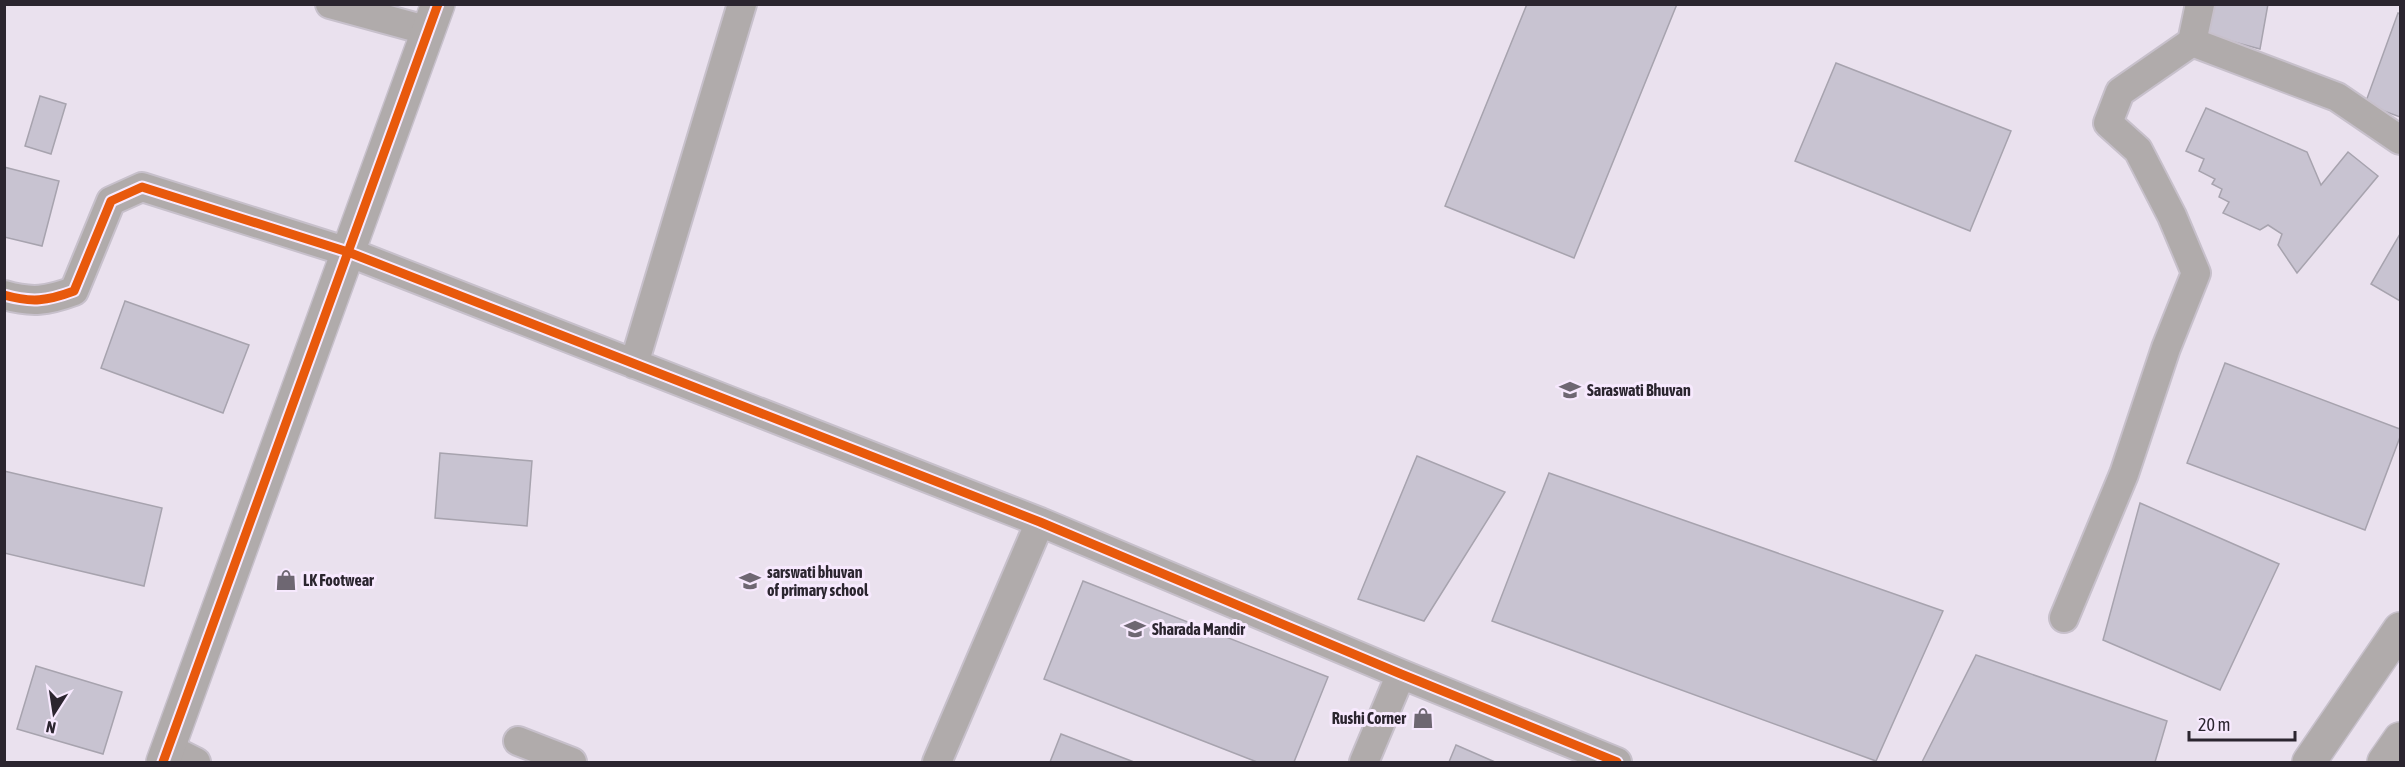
<svg xmlns="http://www.w3.org/2000/svg" width="2405" height="767" font-family="'Asap Condensed',sans-serif">
<rect width="100%" height="100%" fill="#eae1ee"/>
<!-- building -->
<path fill="#c8c3d1" stroke="#a7a3ae" stroke-width="1.5" d="M 1527,4 L 1677,4 L 1574,258 L 1445,206 Z
M 2211,4 L 2268,4 L 2260,49 L 2208,35 Z
M 2398,13 L 2400,14 L 2400,117 L 2365,104 Z
M 1836,63 L 2011,131 L 1970,231 L 1795,161 Z
M 40,96 L 66,104 L 51,154 L 25,146 Z
M 2206,108 L 2307,152 L 2321,185 L 2348,152 L 2378,176 L 2297,273 L 2278,245 L 2282,234 L 2268,225 L 2260,230 L 2223,213 L 2229,202 L 2219,197 L 2222,189 L 2212,184 L 2215,179 L 2199,171 L 2204,159 L 2186,151 Z
M 4,167 L 59,181 L 42,246 L 4,237 Z
M 2400,234 L 2400,301 L 2371,284 Z
M 125,301 L 249,345 L 223,413 L 101,368 Z
M 2225,363 L 2400,429 L 2400,437 L 2365,530 L 2187,463 Z
M 440,453 L 532,461 L 527,526 L 435,518 Z
M 1417,456 L 1505,492 L 1424,621 L 1358,599 Z
M 4,471 L 162,508 L 144,586 L 4,553 Z
M 1549,473 L 1943,611 L 1876,761 L 1492,621 Z
M 2140,503 L 2279,564 L 2220,690 L 2103,640 Z
M 1083,581 L 1328,677 L 1294,762 L 1257,762 L 1044,679 Z
M 1976,655 L 2167,721 L 2155,762 L 1922,762 Z
M 36,666 L 122,692 L 103,754 L 17,729 Z
M 1061,734 L 1134,762 L 1050,762 Z
M 1456,745 L 1495,762 L 1449,762 Z"/>
<g fill="none" stroke-linecap="round" stroke-linejoin="round">
<defs>
<path id="minor" d="M 330,4 L 429,31
M 2200,4 L 2192,42 L 2337,97 L 2400,140
M 4,295 C 32,303 47,301 74,291 L 111,201 L 142,187 L 348,252 L 1040,522 L 1401,674 L 1617,762
M 634,364 L 742,4
M 2064,618 L 2124,474 L 2166,348 L 2196,273 L 2172,216 L 2138,150 L 2108,123 L 2120,92 L 2192,42
M 518,741 L 572,762
M 168,748 L 196,762
M 937,762 L 1040,522
M 1364,762 L 1401,674"/>
<path id="tertiary" d="M 163,762 L 438,4
M 2309,762 L 2400,629
M 2384,762 L 2400,739"/>
</defs>
<!-- minor casing -->
<use href="#minor" stroke="#c7c0cb" stroke-width="32"/>
<!-- tertiary casing -->
<use href="#tertiary" stroke="#c7c0cb" stroke-width="36"/>
<!-- minor -->
<use href="#minor" stroke="#b0abab" stroke-width="28"/>
<!-- tertiary -->
<use href="#tertiary" stroke="#b0abab" stroke-width="33"/>
<defs>
<path id="cycleway" d="M 4,295 C 32,303 47,301 74,291 L 111,201 L 142,187 L 348,252 L 1040,522 L 1401,674 L 1617,762
M 163,762 L 438,4"/>
</defs>
<!-- cycleway casing -->
<use href="#cycleway" stroke="#f7e9fe" stroke-width="13"/>
<!-- cycleway -->
<use href="#cycleway" stroke="#e8590c" stroke-width="9"/>
</g>
<!-- icons -->
<defs>
<symbol id="school-bare" viewBox="-9 -9 18 18"><path d="M0-5L7-2L0 1L-7-2ZM-4 1L0 2.5L4 1V4Q0 6-4 4Z" fill="#6e6772" stroke="#f7e9fe" stroke-width="2.5" paint-order="stroke"/></symbol>
<symbol id="shop-bare" viewBox="-9 -9 18 18"><path d="M-5-2.5h2.3a2.7 3.5 0 0 1 5.4 0H5L5.5 6h-11ZM-1.5-2.5h3a1.5 2.3 0 0 0-3 0Z" fill="#6e6772" stroke="#f7e9fe" stroke-width="2.5" paint-order="stroke"/></symbol>
</defs>
<g fill-rule="evenodd">
<use href="#school-bare" x="1555" y="375" width="30" height="30"/>
<use href="#shop-bare" x="271" y="565" width="30" height="30"/>
<use href="#school-bare" x="735" y="566" width="30" height="30"/>
<use href="#school-bare" x="1120" y="614" width="30" height="30"/>
<use href="#shop-bare" x="1408" y="703" width="30" height="30"/>
</g>
<g text-anchor="middle" dominant-baseline="central" stroke-width="6" stroke-linejoin="round" paint-order="stroke">
<!-- poi labels -->
<g font-size="16" font-weight="bold" fill="#2b252f" stroke="#f7e9fe" text-anchor="start">
<text x="1587" y="390">Saraswati Bhuvan</text>
<text x="767" y="572">sarswati bhuvan<tspan x="767" dy="18">of primary school</tspan></text>
<text x="303" y="580">LK Footwear</text>
<text x="1152" y="629">Sharada Mandir</text>
<text x="1406" y="718" text-anchor="end">Rushi Corner</text>
</g>
</g>
<!-- border -->
<rect width="2405" height="767" fill="none" stroke="#2b252f" stroke-width="12"/>
<!-- north arrow -->
<g transform="translate(54 713) rotate(192)" stroke="#f7e9fe" stroke-width="4.5" paint-order="stroke">
<path d="M0-4.5L10 22L0 15L-10 22Z" fill="#2b252f"/>
<text y="-9" font-size="16" font-weight="bold" text-anchor="middle" fill="#2b252f">N</text>
</g>
<!-- scale -->
<path d="M2189 731v9h106v-9" fill="none" stroke="#2b252f" stroke-width="3"/>
<text x="2198" y="731" font-size="18" fill="#2b252f" stroke="#f7e9fe" stroke-width="4.5" paint-order="stroke">20 m</text>
</svg>
